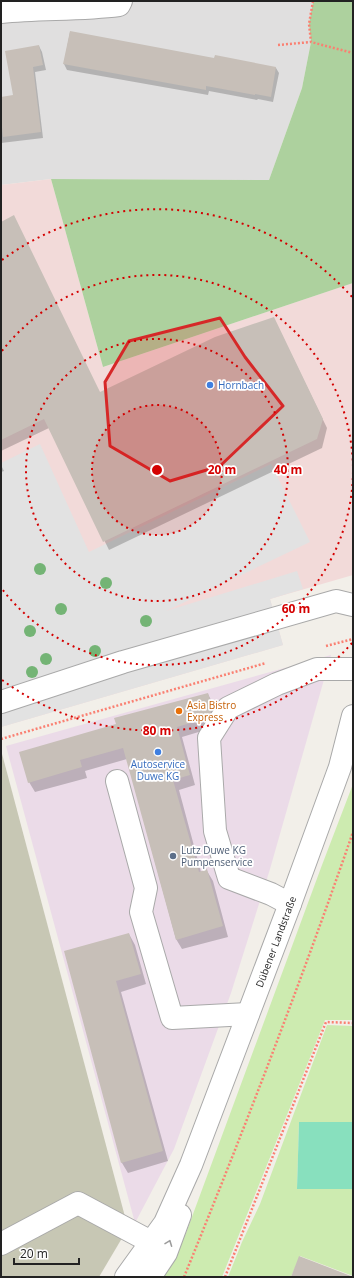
<svg xmlns="http://www.w3.org/2000/svg" width="354" height="1278" font-family="'Open Sans',sans-serif">
<rect width="100%" height="100%" fill="#f2efe9"/>
<!-- residential -->
<path fill="#e0dfdf" d="M 1,1 L 313,1 L 309,24 L 311,42 L 302,88 L 269,180 L 51,179 L 1,185 Z"/>
<!-- commercial -->
<path fill="#f2dad9" d="M 51,179 L 103,367 L 353,283 L 353,575 L 270,599 L 283,645 L 1,727 L 1,185 Z"/>
<!-- industrial -->
<path fill="#ebdbe8" d="M 331,655 L 270,869 L 231,993 L 174,1149 L 135,1223 L 6,746 Z"/>
<!-- construction -->
<path fill="#c7c7b4" d="M 1,750 L 128,1228 L 99,1277 L 1,1277 Z"/>
<!-- grass -->
<path fill="#cdebb0" d="M 353,784 L 353,1020 L 325,1020 L 222,1277 L 160,1277 L 186,1233 L 322,865 Z
M 327,1025 L 353,1026 L 353,1122 L 299,1122 L 297,1189 L 353,1189 L 353,1276 L 300,1256 L 291,1277 L 228,1277 L 242,1242 L 260,1204 Z"/>
<!-- forest -->
<path fill="#add19e" d="M 313,1 L 353,1 L 353,283 L 103,367 L 51,179 L 269,180 L 302,88 L 311,42 L 309,24 Z"/>
<!-- pitch -->
<path fill="#88e0be" d="M 299,1122 L 353,1122 L 353,1189 L 297,1189 Z"/>
<!-- parking -->
<path fill="#e2e2e2" d="M 40,444 L 89,552 L 271,464 L 310,542 L 166,611 L 297,571 L 303,589 L 270,599 L 283,645 L 1,727 L 1,463 Z"/>
<!-- shadow -->
<path fill="#0003" d="M 70,32 L 215,59 L 276,68 L 279,73 L 273,102 L 258,99 L 257,100 L 209,91 L 208,95 L 67,70 L 64,64 Z
M 39,46 L 42,52 L 46,70 L 35,72 L 43,138 L 1,143 L 1,98 L 14,96 Z
M 1,223 L 100,393 L 278,327 L 327,428 L 322,448 L 109,550 L 49,428 L 1,451 Z
M 1,465 L 4,471 L 1,472 Z
M 208,694 L 213,704 L 218,720 L 212,728 L 182,737 L 195,785 L 179,790 L 201,872 L 207,871 L 213,881 L 228,937 L 182,949 L 176,939 L 127,759 L 85,771 L 87,778 L 35,792 L 29,782 L 117,725 Z
M 129,934 L 135,945 L 146,984 L 121,992 L 168,1161 L 128,1173 L 122,1163 L 65,952 Z"/>
<!-- building -->
<path fill="#c7bfb8" d="M 70,31 L 214,58 L 215,55 L 276,67 L 271,97 L 255,94 L 255,95 L 206,86 L 206,90 L 63,64 Z
M 39,45 L 43,65 L 33,67 L 41,132 L 3,137 L 1,118 L 1,97 L 13,95 L 5,51 Z
M 14,215 L 100,392 L 215,337 L 274,317 L 323,419 L 317,439 L 103,542 L 44,419 L 1,440 L 1,222 Z
M 208,693 L 213,709 L 207,718 L 177,727 L 190,775 L 173,780 L 199,872 L 207,869 L 223,926 L 176,940 L 123,748 L 80,760 L 82,767 L 28,783 L 19,752 L 116,724 L 114,718 Z
M 129,933 L 141,974 L 116,981 L 163,1151 L 121,1163 L 64,951 Z
M 299,1256 L 351,1276 L 350,1277 L 291,1277 Z"/>
<g fill="none" stroke-linecap="round" stroke-linejoin="round">
<defs>
<g id="minor">
<path d="M 1,12 C 40,8 80,10 119,5 L 121,1"/>
<path d="M 1,702 L 123,662 L 336,601 L 353,605"/>
<path d="M 117,781 L 146,888 L 141,912 L 172,1018 L 248,1014"/>
<path d="M 290,904 L 271,894 L 229,878 L 215,831 L 209,738 L 228,708 L 277,684 L 317,669 L 353,669"/>
<path d="M 1,1244 L 78,1203 L 151,1242"/>
<path id="s1" d="M 126,1277 L 165,1223 L 191,1165 L 290,904 L 340,767 L 353,716"/>
<path d="M 150,1277 L 166,1253 L 180,1215"/>
</g>
</defs>
<!-- minor casing -->
<use href="#minor" stroke="#a9a9a9" stroke-width="24"/>
<!-- path -->
<path stroke="#fa8072" stroke-width="2.5" stroke-dasharray="2 2" stroke-linecap="butt" d="M 313,1 L 309,24 L 311,42 L 353,53
M 278,45 L 311,42
M 326,646 L 353,639
M 1,739 L 266,663
M 184,1277 C 244,1130 301,982 353,832
M 225,1277 L 326,1022 L 353,1023"/>
<!-- minor -->
<use href="#minor" stroke="#fff" stroke-width="22"/>
</g>
<!-- trees -->
<g fill="#74b475">
<circle cx="40" cy="569" r="6"/>
<circle cx="106" cy="583" r="6"/>
<circle cx="61" cy="609" r="6"/>
<circle cx="146" cy="621" r="6"/>
<circle cx="30" cy="631" r="6"/>
<circle cx="95" cy="651" r="6"/>
<circle cx="46" cy="659" r="6"/>
<circle cx="32" cy="672" r="6"/>
</g>
<!-- one-way arrows -->
<defs><path id="oneway-chevron" d="M-2-3.5L2.5 0L-2 3.5" fill="none" stroke-width="1.6" stroke-linecap="round" stroke-linejoin="round"/></defs>
<use stroke="#9c9c9c" href="#oneway-chevron" transform="translate(169 1243) rotate(-69)"/>
<!-- marked area -->
<path fill="#d62828" fill-opacity="0.2" stroke="#d62828" stroke-width="3" stroke-linejoin="round" d="M 220,318 L 245,357 L 283,406 L 220,466 L 170,481 L 110,446 L 105,382 L 129,341 Z"/>
<!-- distance rings -->
<circle cx="157" cy="470" r="65" fill="#d40000" fill-opacity=".12"/>
<g fill="none" stroke="#d40000" stroke-width="2" stroke-dasharray="2 4">
<circle cx="157" cy="470" r="65"/>
<circle cx="157" cy="470" r="131"/>
<path d="M353 472A196 196 0 0 1 2 589M2 351A196 196 0 0 1 353 468"/>
<path d="M352 643A261 261 0 0 1 2 680M2 260A261 261 0 0 1 352 297"/>
</g>
<!-- markers -->
<g fill="#3f7fe0" stroke="#fff" stroke-width="1.5">
<circle cx="210" cy="385" r="4"/>
<circle cx="158" cy="752" r="4"/>
</g>
<circle fill="#e8710a" stroke="#fff" stroke-width="1.5" cx="179" cy="711" r="4"/>
<circle fill="#5c6f8a" stroke="#fff" stroke-width="1.5" cx="173" cy="856" r="4"/>
<g text-anchor="middle" dominant-baseline="central" stroke-width="3.5" stroke-linejoin="round" paint-order="stroke">
<!-- shop labels -->
<g font-size="10" fill="#366cbe" stroke="#fff" text-anchor="start">
<text x="218" y="385">Hornbach</text>
<text x="158" y="764" text-anchor="middle">Autoservice<tspan x="158" dy="12">Duwe KG</tspan></text>
</g>
<!-- food labels -->
<g font-size="10" fill="#c56008" stroke="#fff" text-anchor="start">
<text x="187" y="705">Asia Bistro<tspan x="187" dy="12">Express</tspan></text>
</g>
<!-- service labels -->
<g font-size="10" fill="#4e5e75" stroke="#fff" text-anchor="start">
<text x="181" y="850">Lutz Duwe KG<tspan x="181" dy="12">Pumpenservice</tspan></text>
</g>
<!-- street labels -->
<g font-size="10" fill="#222" stroke="#fff">
<text stroke="none"><textPath href="#s1" startOffset="369">Dübener Landstraße</textPath></text>
</g>
</g>
<circle cx="157" cy="470" r="6" fill="#d40000" stroke="#fff" stroke-width="2"/>
<g font-size="12" text-anchor="middle" font-weight="bold" fill="#d40000" stroke="#fff" stroke-width="3.5" stroke-linejoin="round" paint-order="stroke">
<text x="222" y="474">20 m</text>
<text x="288" y="474">40 m</text>
<text x="296" y="613">60 m</text>
<text x="157" y="735">80 m</text>
</g>
<!-- border -->
<rect width="354" height="1278" fill="none" stroke="#222222" stroke-width="4"/>
<!-- scale -->
<path d="M14 1258v6h65v-6" fill="none" stroke="#222222" stroke-width="2"/>
<text x="20" y="1258" font-size="12" fill="#222222" stroke="#ffffff" stroke-width="3" paint-order="stroke">20 m</text>
</svg>
